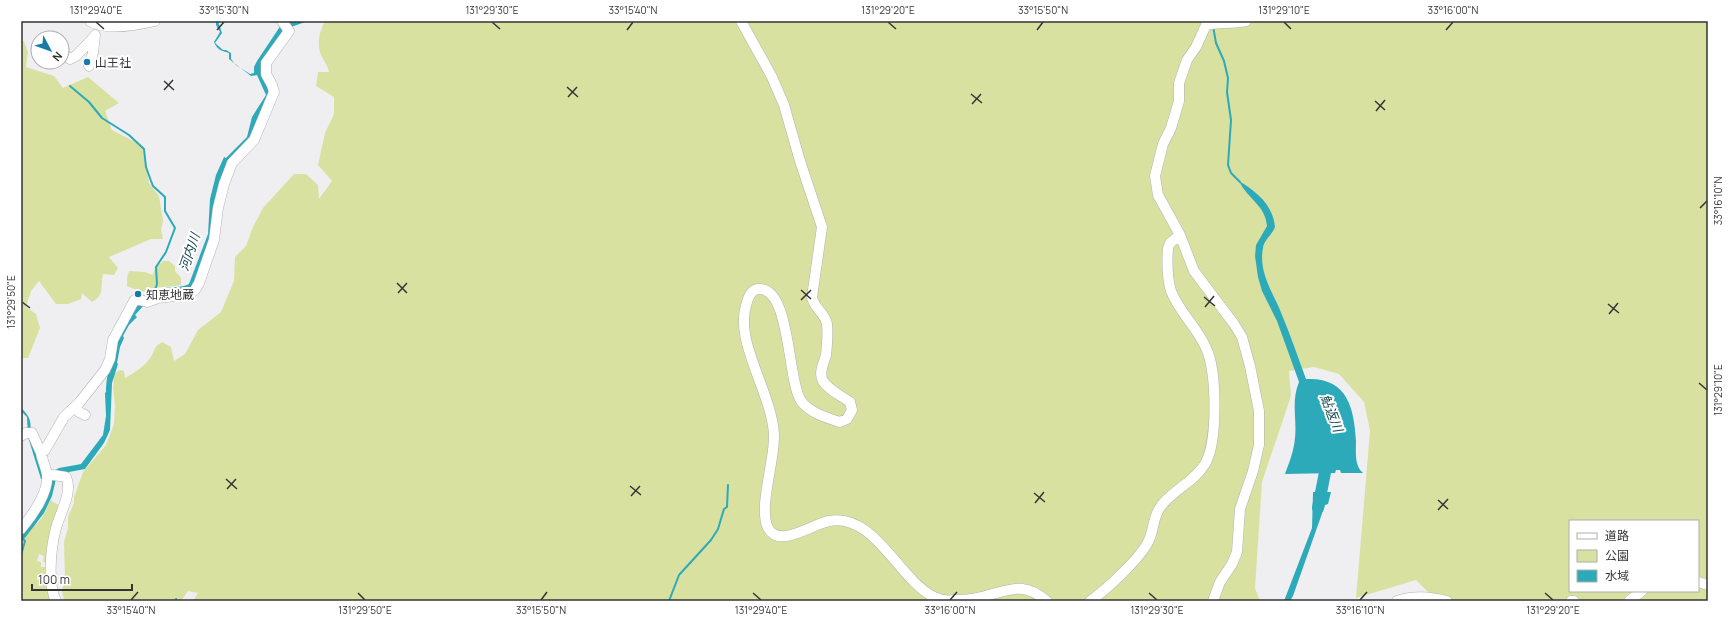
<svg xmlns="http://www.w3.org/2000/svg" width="1729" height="622" font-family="Manrope,'Noto Sans JP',sans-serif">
<rect width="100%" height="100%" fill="#efeff1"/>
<!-- green -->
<path fill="#d9e1a0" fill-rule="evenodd" d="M 325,21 L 1708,21 L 1708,601 L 1437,601 L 1416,580 L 1356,598 L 1370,431 L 1364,402 L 1339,374 L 1314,367 L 1289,371 L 1291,396 L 1262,482 L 1255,588 L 1260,601 L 193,601 L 198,593 L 188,591 L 181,601 L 64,601 L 62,590 L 65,580 L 64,542 L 68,528 L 68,517 L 74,503 L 74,497 L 83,472 L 106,445 L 114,424 L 115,405 L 113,388 L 114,374 L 120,370 L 124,371 L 125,378 C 134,373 145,366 151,357 C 156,348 153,348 162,342 L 171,347 L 174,361 L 185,354 L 198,330 L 221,312 L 234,281 L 235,257 L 246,246 L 253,227 L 263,208 L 294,174 L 306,174 L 318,185 L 319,199 L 332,181 L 318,165 L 325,133 L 334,114 L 334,97 L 316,86 L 318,72 L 329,72 C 327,63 322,59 320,52 C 317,42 320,30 325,21 ZM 1570,521 L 1698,521 L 1698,591 L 1570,591 Z
M 21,41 L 24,41 L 28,52 L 26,67 L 54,76 L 63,88 L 88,77 L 119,103 L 105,111 L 112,130 L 143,146 L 149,183 L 159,196 L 163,221 L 161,230 L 163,239 L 151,239 L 109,257 L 118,268 L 114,275 L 103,274 C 100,288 105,295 92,302 L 82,293 L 81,299 L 68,304 L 56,304 L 39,281 L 31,291 L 26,307 L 36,314 L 40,328 L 28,358 L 21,358 Z
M 164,261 L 169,261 L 175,266 L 175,271 L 181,278 L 181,285 C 166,288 158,285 143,292 L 141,290 L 134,289 L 127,286 L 127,278 L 129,271 L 145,272 L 153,275 L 155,267 Z
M 50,500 L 62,507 L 50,561 L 45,563 L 43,561 L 44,556 L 39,554 L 37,561 L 41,562 L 41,567 L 49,567 L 54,601 L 21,601 L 21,543 L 24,540 L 28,528 C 40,526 46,511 50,500 Z"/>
<!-- water -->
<path fill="#2caaba" d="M 216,21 L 218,21 L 222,33 L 215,43 L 223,50 L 226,50 L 231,53 L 231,59 L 236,65 L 250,74 L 254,73 L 254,67 L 257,61 L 281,25 L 287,21 L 308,21 L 291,27 L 270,52 L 271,92 L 251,138 L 241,150 L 215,221 L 196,284 L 188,291 L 145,304 L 135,315 L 137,317 L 129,325 L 123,336 L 124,338 L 120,347 L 117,363 L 118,364 L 112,383 L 110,430 L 104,443 L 85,469 L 69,472 L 69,474 L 56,479 L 52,496 L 44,513 L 21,543 L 21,533 L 52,472 L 59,468 L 81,464 L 103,435 L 106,416 L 105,393 L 106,392 C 106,378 112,347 118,334 C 121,325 141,296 149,292 C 160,285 178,290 189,284 L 208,234 L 210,199 L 216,175 L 224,157 L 226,158 L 247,137 L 252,117 L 266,95 L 257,75 L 251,76 L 229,59 L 229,53 C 222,51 217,50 214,42 L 220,32 L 216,25 Z
M 1239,181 C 1257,192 1273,205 1275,227 C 1272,235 1264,240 1263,248 C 1258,273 1274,294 1282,315 C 1291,336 1298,358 1306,379 C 1347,377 1354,407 1356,441 C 1356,449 1355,459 1358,466 C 1359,469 1361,471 1363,473 L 1341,473 L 1340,470 L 1336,470 L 1335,473 L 1285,474 C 1289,463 1294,451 1295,438 C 1297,419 1291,401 1299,382 L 1277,321 L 1262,291 L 1258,277 L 1255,256 L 1256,245 L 1267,226 C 1266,206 1247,198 1239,181 Z
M 21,408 C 32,418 31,423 30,437 L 33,440 L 44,479 L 41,479 L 28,437 L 27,417 L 21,411 Z
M 1313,492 L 1331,492 L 1328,504 L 1325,505 L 1293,596 L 1290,601 L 1284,601 L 1312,528 Z"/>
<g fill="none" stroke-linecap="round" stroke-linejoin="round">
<!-- stream -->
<path stroke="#2caaba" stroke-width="2" d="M 1213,26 L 1216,43 L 1224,61 L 1228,78 L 1227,92 L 1231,120 L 1228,165 L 1231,173 L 1240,182
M 70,86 L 89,102 L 102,118 L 129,135 L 144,149 L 146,167 L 151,181 L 153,186 L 165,197 L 165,211 L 175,228 L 166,252 L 156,267 L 157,284 L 155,290
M 21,555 L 25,541 L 22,538
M 175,601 L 176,599
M 669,601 L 679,575 L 711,540 L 718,529 L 724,509 L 727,507 L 728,485"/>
<!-- river -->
<path stroke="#2caaba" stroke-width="12" d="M 1318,508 L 1328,457"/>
<defs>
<path id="minor" d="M 90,21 C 105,31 138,25 155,21
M 741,21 L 772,77 L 784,105 L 800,161 L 822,227 L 812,297 C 813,307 825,313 827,324 C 828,333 827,345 826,355 C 824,363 818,373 823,381 C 829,391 841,395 850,402 L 852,410 L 847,419 L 840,422 C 827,418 810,413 801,401 C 787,380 791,286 758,289 C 751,290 749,296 747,302 C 739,325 748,349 756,371 C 763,391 773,414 774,435 C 775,460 758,508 768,528 C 779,549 812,524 829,521 C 874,512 899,580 934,597 C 940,600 948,601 955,600 C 967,600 978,599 989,595 C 1014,588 1025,583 1047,601
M 62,52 L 70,59 L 76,56 L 95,36
M 89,66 L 93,53 L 95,35
M 1180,235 L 1158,195 L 1155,176 L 1163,144 L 1171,128 L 1179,101 L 1179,83 L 1187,60 L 1196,47 L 1206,25 C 1219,22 1232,24 1246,21
M 76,406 L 79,412 L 85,415
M 21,436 L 26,433 L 32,433 L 41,453
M 47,474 L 66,477 C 73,492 60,513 56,528 C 51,547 47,583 56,601
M 21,529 C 32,516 49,492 47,475 C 46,467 42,460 41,453 L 45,450 L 64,417 L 79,403 L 105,370 L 110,359 L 113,340 L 134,301 L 136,299 L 147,302 L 158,298 L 189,294 L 195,290 L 199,283 L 214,240 L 218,208 L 224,184 L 232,163 L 254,140 L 274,92 L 272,85 L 266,74 L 266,63 L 289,31 L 282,21
M 1698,582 L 1708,585
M 1090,601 C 1106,590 1141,558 1149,540 C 1154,529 1153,516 1161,506 C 1173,490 1194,482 1205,464 C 1218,442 1217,370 1206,348 C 1197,327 1179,312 1171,291 C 1167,278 1167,262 1168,248 L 1170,243 L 1180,235 L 1194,271 L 1234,324 L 1242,337 L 1250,366 L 1259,411 L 1259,445 L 1253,471 L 1240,509 L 1237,552 L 1232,564 L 1220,582 L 1213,601
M 1397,601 C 1414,595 1430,597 1447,601
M 1571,601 L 1574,601
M 1629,601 L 1642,591"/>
</defs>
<!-- minor casing -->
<use href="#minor" stroke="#b2b2b3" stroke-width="11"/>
<!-- minor -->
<use href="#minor" stroke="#fff" stroke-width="10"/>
</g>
<!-- ticks -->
<path fill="none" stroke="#353535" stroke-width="1.5" d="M 96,22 L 104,29M 492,22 L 500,29M 888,22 L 896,29M 1284,22 L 1291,29M 217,30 L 224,22M 627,30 L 633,22M 1037,30 L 1043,22M 1446,30 L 1453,22M 164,81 L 174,90M 567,87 L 578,97M 164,90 L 173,80M 971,94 L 982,103M 568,97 L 577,87M 1375,101 L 1385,110M 972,104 L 981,94M 1376,111 L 1385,100M 1700,208 L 1707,201M 397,283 L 407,293M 801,290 L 811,299M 398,293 L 407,283M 1204,297 L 1215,306M 801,300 L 811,290M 22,302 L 30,308M 1608,304 L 1619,313M 1205,307 L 1214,296M 1609,314 L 1618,303M 1699,383 L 1707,390M 226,479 L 237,489M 630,486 L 641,495M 227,489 L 236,479M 1034,493 L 1045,502M 631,496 L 640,486M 1438,500 L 1448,509M 1035,503 L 1044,492M 1438,510 L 1448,499M 358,593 L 365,600M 753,593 L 761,600M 1149,593 L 1157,600M 1545,593 L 1553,600M 131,600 L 138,592M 541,600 L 547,592M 950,600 L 957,592M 1360,600 L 1367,592"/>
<!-- markers -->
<g fill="#167ba6" stroke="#fff" stroke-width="1.5">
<circle cx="87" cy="62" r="4"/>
<circle cx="138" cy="294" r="4"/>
</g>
<g text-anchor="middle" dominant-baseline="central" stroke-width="4" stroke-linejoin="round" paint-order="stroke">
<!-- poi labels -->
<g font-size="12" fill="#353535" stroke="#fff" text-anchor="start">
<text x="95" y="62">山王社</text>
<text x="146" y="294">知恵地蔵</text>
</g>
<!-- water labels -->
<g font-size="13" font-style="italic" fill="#164a51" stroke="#fff">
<text transform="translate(189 252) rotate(-71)">河内川</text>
<text transform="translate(1332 413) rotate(69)">鮎返川</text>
</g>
</g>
<!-- border -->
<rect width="1729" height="622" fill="none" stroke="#ffffff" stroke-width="44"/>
<!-- legend -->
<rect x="1569" y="520" width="130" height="72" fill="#ffffff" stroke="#aeaeae"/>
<rect x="1577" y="533" width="20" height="6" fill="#ffffff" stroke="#aeaeae"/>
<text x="1605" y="540" font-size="12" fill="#353535">道路</text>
<rect x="1577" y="550" width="20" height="12" fill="#d9e1a0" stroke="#aeaeae"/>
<text x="1605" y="560" font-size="12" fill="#353535">公園</text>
<rect x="1577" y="570" width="20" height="12" fill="#2caaba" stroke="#aeaeae"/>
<text x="1605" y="580" font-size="12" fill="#353535">水域</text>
<!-- north arrow -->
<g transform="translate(50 50) rotate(131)"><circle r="19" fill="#ffffff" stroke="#aeaeae"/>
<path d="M0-3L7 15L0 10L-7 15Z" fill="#167ba6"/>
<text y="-6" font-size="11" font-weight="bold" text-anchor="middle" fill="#353535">N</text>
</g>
<!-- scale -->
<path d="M32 584v6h100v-6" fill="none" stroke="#353535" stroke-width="2"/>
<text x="38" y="584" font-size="12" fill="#353535" stroke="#ffffff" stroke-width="3" paint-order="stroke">100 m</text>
<rect x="22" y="22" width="1685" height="578" fill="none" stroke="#353535" stroke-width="1.5"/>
<g font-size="10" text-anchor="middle" fill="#353535">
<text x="96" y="14">131°29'40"E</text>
<text x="224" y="14">33°15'30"N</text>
<text x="492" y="14">131°29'30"E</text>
<text x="633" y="14">33°15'40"N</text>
<text x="888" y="14">131°29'20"E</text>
<text x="1043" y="14">33°15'50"N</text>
<text x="1284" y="14">131°29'10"E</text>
<text x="1453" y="14">33°16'00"N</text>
<text transform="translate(1718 201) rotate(-90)" y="4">33°16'10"N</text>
<text transform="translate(11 302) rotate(-90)" y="4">131°29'50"E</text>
<text transform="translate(1718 390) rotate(-90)" y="4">131°29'10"E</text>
<text x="131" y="614">33°15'40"N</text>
<text x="365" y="614">131°29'50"E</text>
<text x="541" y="614">33°15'50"N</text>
<text x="761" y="614">131°29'40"E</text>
<text x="950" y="614">33°16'00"N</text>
<text x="1157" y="614">131°29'30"E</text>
<text x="1360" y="614">33°16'10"N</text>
<text x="1553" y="614">131°29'20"E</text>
</g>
</svg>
